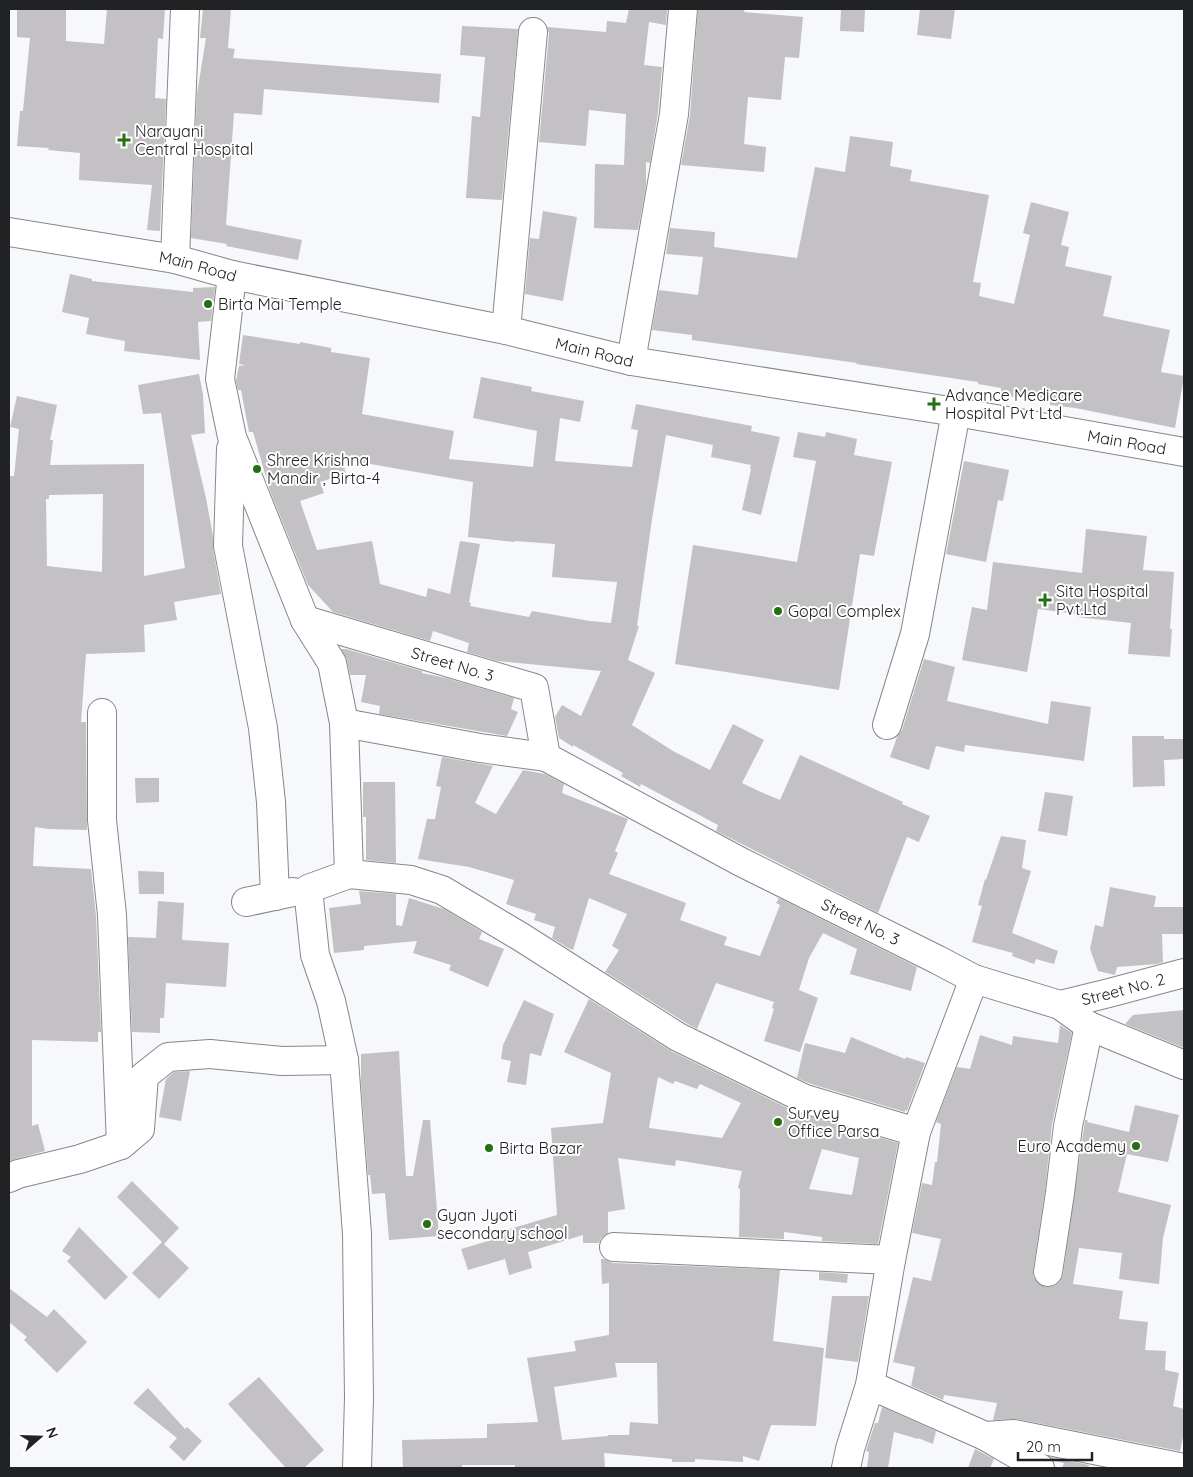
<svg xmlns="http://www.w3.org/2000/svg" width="1193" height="1477" font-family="Quicksand,sans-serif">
<rect width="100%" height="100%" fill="#f6f8fb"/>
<!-- building -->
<path fill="#c3c1c3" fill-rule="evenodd" d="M 17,9 L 66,10 L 66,41 L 104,44 L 107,9 L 165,9 L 163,39 L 158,38 L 155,98 L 166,99 L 160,231 L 147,230 L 152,185 L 79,180 L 80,153 L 48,150 L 49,148 L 17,146 L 20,111 L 23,111 L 30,38 L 17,37 Z
M 203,9 L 231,9 L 228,48 L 235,49 L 233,58 L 441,74 L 439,103 L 264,89 L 262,115 L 234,113 L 226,225 L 302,240 L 298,260 L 226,246 L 227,244 L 191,238 L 197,94 L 206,38 L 200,38 Z
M 629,9 L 667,9 L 666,25 L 649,22 L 644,65 L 662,67 L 658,112 L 650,163 L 646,162 L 646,186 L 638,230 L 594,228 L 595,164 L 624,165 L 626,114 L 589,110 L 586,146 L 539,142 L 549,33 L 547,27 L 606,32 L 607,21 L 626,23 Z
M 698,9 L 745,9 L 744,12 L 803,17 L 799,58 L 785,57 L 781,100 L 748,97 L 744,144 L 766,147 L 764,172 L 681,165 L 690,115 Z
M 841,9 L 865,9 L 864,32 L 840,31 Z
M 920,9 L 955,9 L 951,39 L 917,35 Z
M 462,26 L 518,29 L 502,200 L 466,198 L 472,116 L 480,117 L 485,57 L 460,55 Z
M 850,136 L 893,142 L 890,166 L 912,170 L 910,181 L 989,195 L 973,282 L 981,283 L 979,296 L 1014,304 L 1030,235 L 1023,233 L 1031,202 L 1069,212 L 1061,245 L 1069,247 L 1065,266 L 1112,276 L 1103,316 L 1170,330 L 1161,372 L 1184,376 L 1175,428 L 1075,408 L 1050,405 L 1050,402 L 1001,395 L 1001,388 L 978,384 L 978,382 L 856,364 L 857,363 L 692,340 L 692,335 L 652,330 L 659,290 L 698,295 L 703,257 L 666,254 L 670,228 L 715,232 L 714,247 L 797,258 L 815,167 L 845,172 Z
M 543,211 L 577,217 L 563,301 L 525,294 L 530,238 L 539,239 Z
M 70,274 L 92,279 L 92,281 L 193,292 L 193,288 L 215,287 L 211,321 L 198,322 L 200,360 L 124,351 L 125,341 L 86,334 L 89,318 L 62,312 Z
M 243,335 L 300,344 L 300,342 L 331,348 L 331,352 L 370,358 L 362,414 L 454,431 L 449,459 L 533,467 L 537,431 L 473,418 L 481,377 L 532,387 L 531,391 L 584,401 L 580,422 L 560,418 L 555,461 L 632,467 L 638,430 L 631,429 L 636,404 L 752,426 L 751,431 L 780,437 L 761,515 L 742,510 L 751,469 L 750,468 L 751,465 L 711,457 L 713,445 L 666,435 L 652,519 L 637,626 L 639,626 L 628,660 L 655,673 L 632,725 L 673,751 L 710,770 L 733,724 L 764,740 L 742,783 L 763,793 L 780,800 L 800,755 L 903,802 L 902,804 L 930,816 L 919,842 L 907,837 L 878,913 L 716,831 L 718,825 L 641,784 L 640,787 L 621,776 L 623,773 L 573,745 L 573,747 L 559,738 L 555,717 L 562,705 L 581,716 L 601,671 L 497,661 L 467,652 L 469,643 L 433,631 L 430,641 L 333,612 L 308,585 L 270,491 L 253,432 L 249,432 L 241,390 L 238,390 L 236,381 L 239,366 L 245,365 L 239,364 ZM 342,459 L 473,482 L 468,537 L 515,542 L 515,541 L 555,544 L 552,577 L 617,582 L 611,623 L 590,621 L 532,611 L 529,617 L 470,606 L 471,603 L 469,602 L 480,544 L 460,541 L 450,594 L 428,588 L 426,597 L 380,584 L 372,541 L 317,550 L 300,501 L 324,493 L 320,482 L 346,474 Z
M 199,374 L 203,394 L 205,433 L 191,435 L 206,498 L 213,536 L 213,549 L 221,594 L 174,602 L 177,620 L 144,625 L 145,652 L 86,654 L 81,722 L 86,722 L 87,830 L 48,829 L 35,827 L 33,866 L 91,869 L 96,916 L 101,1032 L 98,1032 L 98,1042 L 32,1040 L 32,1126 L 38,1124 L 45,1151 L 9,1161 L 9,476 L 14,476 L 19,429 L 10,427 L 17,396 L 57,405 L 50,440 L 53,440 L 50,465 L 144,464 L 144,576 L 185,568 L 161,413 L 143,414 L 138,385 ZM 103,494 L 102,572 L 47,566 L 46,499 L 49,499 L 49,495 Z
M 798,432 L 825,437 L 826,432 L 857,439 L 854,455 L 892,462 L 874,556 L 860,554 L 839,690 L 675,664 L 693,545 L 797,562 L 816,461 L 793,457 Z
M 964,461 L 1009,470 L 1003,501 L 998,500 L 986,562 L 946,554 Z
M 1086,529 L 1147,536 L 1143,570 L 1174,572 L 1170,629 L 1172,629 L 1170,657 L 1128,654 L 1131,623 L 1077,617 L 1077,614 L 1038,609 L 1027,672 L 962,660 L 972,607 L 987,610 L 993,562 L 1082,573 Z
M 341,649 L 346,649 L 422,671 L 422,673 L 446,678 L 514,698 L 511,709 L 518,712 L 507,736 L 379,714 L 380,706 L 361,702 L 366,675 L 350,675 L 347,660 Z
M 924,659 L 955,667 L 947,701 L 1048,724 L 1051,701 L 1091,707 L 1084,761 L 965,745 L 964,752 L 936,746 L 929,770 L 890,757 L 897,737 L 902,730 Z
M 1132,736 L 1164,736 L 1164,739 L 1184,739 L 1184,759 L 1164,760 L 1165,786 L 1133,787 Z
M 442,757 L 493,766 L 475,803 L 496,814 L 523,770 L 545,774 L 564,784 L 562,793 L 628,819 L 615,851 L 618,853 L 609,874 L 686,903 L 680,920 L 727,937 L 724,945 L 760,956 L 780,905 L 776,903 L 779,898 L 917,967 L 911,991 L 850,974 L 857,949 L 823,933 L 809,958 L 799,990 L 818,998 L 800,1052 L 764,1041 L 774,1009 L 772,1008 L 774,1002 L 716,983 L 697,1029 L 686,1023 L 605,972 L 619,950 L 612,946 L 627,914 L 589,898 L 573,950 L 568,948 L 552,938 L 555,927 L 534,920 L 536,914 L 506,904 L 514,880 L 469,867 L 418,859 L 427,819 L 435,819 L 441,787 L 436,786 Z
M 135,778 L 159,778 L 159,802 L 136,803 Z
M 363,782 L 395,782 L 396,863 L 366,860 L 366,817 L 363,817 Z
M 1045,792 L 1073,796 L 1067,836 L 1038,831 Z
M 1001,836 L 1026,840 L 1022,868 L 1031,871 L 1012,933 L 1058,951 L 1054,964 L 1036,959 L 1034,964 L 1012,956 L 1013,953 L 972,942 L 982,906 L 978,905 L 985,879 L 986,880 Z
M 138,871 L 164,872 L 164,894 L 139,894 Z
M 1110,887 L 1156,896 L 1154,907 L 1184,907 L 1184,934 L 1162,934 L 1163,962 L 1157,964 L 1117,967 L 1115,975 L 1098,971 L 1090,949 L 1095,925 L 1103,927 Z
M 359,891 L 396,894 L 396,925 L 402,926 L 409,898 L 444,909 L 482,932 L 479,939 L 504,949 L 488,987 L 449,970 L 451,965 L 413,953 L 417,941 L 364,946 L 364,950 L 334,953 L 329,908 L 361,904 Z
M 158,901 L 184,903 L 182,940 L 229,943 L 226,987 L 166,983 L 164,1018 L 160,1018 L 160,1033 L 132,1032 L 128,937 L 156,938 Z
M 589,999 L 671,1051 L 798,1113 L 898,1143 L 878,1244 L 822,1241 L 822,1237 L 784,1232 L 784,1239 L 739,1237 L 740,1189 L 738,1188 L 742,1171 L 676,1160 L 675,1166 L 618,1158 L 625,1209 L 608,1212 L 608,1233 L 601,1238 L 599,1243 L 583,1243 L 583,1235 L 528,1252 L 532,1268 L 509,1275 L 505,1259 L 468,1270 L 461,1249 L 498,1238 L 496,1233 L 557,1215 L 551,1128 L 603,1123 L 611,1073 L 564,1052 ZM 658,1077 L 673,1084 L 675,1081 L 697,1089 L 700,1084 L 741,1103 L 722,1138 L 649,1128 ZM 822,1149 L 859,1158 L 852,1195 L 809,1189 Z
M 524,1000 L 554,1014 L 541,1056 L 530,1053 L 526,1085 L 507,1082 L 511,1061 L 501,1059 L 503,1045 Z
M 1184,1010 L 1184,1048 L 1125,1024 L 1133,1015 Z
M 1060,1025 L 1072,1033 L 1052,1124 L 1045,1191 L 1033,1270 L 1033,1277 L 1039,1284 L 1046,1287 L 1054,1286 L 1060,1282 L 1063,1275 L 1085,1120 L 1088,1120 L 1087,1122 L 1129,1132 L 1135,1105 L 1179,1115 L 1168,1162 L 1127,1154 L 1118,1192 L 1171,1205 L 1163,1238 L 1159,1284 L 1119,1279 L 1122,1253 L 1079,1248 L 1073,1284 L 1123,1291 L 1119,1319 L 1148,1322 L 1145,1350 L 1166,1351 L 1165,1370 L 1179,1373 L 1173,1406 L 1184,1409 L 1184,1432 L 1180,1451 L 1017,1419 L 993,1420 L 997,1403 L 944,1395 L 943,1400 L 911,1386 L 915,1367 L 893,1362 L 913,1277 L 931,1281 L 941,1239 L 912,1233 L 922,1183 L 932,1185 L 935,1162 L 937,1162 L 941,1124 L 936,1122 L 957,1067 L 970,1069 L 980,1035 L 1012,1045 L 1013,1036 L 1058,1043 Z
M 851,1037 L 905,1059 L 906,1057 L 925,1063 L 907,1111 L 905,1110 L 905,1112 L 811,1084 L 797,1078 L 805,1043 L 845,1053 Z
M 399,1051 L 406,1176 L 413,1176 L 423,1120 L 430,1120 L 439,1236 L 389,1240 L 385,1193 L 372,1194 L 370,1175 L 368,1175 L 361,1082 L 361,1054 Z
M 190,1071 L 181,1121 L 159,1117 L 166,1079 L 174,1072 Z
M 132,1181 L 179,1228 L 164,1244 L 189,1268 L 159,1299 L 132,1273 L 162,1242 L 117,1197 Z
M 79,1227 L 128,1277 L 105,1300 L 67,1261 L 71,1257 L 62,1251 Z
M 601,1259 L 605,1259 L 613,1263 L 780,1270 L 773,1341 L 824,1348 L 816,1426 L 771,1425 L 759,1461 L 743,1456 L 743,1462 L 695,1459 L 695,1462 L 672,1462 L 672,1459 L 604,1453 L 605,1468 L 515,1468 L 515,1465 L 462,1465 L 462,1468 L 403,1468 L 402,1440 L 487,1438 L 487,1424 L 538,1422 L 527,1358 L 576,1351 L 574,1341 L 609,1335 L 609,1283 L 602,1284 ZM 615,1363 L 657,1363 L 658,1424 L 630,1422 L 629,1435 L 608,1435 L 608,1436 L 562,1440 L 554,1387 L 617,1377 Z
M 819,1272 L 848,1274 L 847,1283 L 819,1280 Z
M 9,1288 L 47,1317 L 54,1309 L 87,1342 L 57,1373 L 24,1340 L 27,1337 L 9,1322 Z
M 832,1296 L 869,1296 L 858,1362 L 825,1358 Z
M 259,1377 L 324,1450 L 304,1468 L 286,1468 L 228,1404 Z
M 148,1388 L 185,1429 L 187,1427 L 202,1441 L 184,1461 L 169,1447 L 177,1438 L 133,1403 Z
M 882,1407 L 936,1431 L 933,1444 L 918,1438 L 918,1439 L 894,1432 L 888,1468 L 867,1468 L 869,1452 L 866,1451 L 875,1423 L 878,1423 Z
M 975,1449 L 994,1459 L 990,1468 L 968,1468 Z
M 1051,1457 L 1089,1465 L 1088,1468 L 1062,1468 L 1064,1463 L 1053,1460 Z"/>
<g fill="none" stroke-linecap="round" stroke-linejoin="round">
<defs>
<g id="minor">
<path d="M 175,259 L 185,9"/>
<path d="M 232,275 L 220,379 L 232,437 L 255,495 L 305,620 L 332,663 L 344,723 L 349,874 L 308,889 L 315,955 L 331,1001 L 344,1060 L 357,1234 L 359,1398 L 357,1468"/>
<path d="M 506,330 L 533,32"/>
<path d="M 631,361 L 674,114 L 683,9"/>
<path d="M 231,449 L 228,546 L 263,728 L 271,802 L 275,896"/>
<path id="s1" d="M 305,620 L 534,688 L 546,757 L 741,862 L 938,960 L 974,979 L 1060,1005 L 1089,1026 L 1184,1065"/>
<path d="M 102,713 L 102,820 L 112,915 L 121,1145"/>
<path d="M 344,723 L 480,748 L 546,757"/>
<path d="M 887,725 L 915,634 L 956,412"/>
<path d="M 349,874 L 411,880 L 442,890 L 521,937 L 678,1037 L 805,1099 L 916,1132"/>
<path d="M 246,902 L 293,892"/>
<path id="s2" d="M 1060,1005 L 1109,993 L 1184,973"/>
<path d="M 9,1178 L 18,1174 L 80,1159 L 121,1145 L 140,1129 L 144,1076 L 168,1057 L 210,1054 L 282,1061 L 344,1060"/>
<path d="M 614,1247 L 891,1260"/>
<path d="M 1048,1272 L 1060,1193 L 1068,1126 L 1089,1026"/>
<path d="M 870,1385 L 985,1436 L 1040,1468"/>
<path d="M 985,1436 L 1014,1434 L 1184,1468"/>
<path d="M 846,1468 L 850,1449 L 870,1385 L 891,1260 L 916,1132 L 974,979"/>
</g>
<g id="major">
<path id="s3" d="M 9,232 L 175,259 L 232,275 L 506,330 L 631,361 L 956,412 L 1184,452"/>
</g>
</defs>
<!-- minor casing -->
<use href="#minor" stroke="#85878a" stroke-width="30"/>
<!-- major casing -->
<use href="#major" stroke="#85878a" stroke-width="30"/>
<!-- minor -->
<use href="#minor" stroke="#fff" stroke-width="28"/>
<!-- major -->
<use href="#major" stroke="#fff" stroke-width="28"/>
</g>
<!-- markers -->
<g fill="#257012" stroke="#fff" stroke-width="2">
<path d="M121.5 132.5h5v5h5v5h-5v5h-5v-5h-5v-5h5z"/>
<circle cx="208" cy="304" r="5"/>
<path d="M931.5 396.5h5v5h5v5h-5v5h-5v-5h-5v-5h5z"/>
<circle cx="257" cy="469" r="5"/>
<path d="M1042.5 592.5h5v5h5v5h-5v5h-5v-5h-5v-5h5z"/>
<circle cx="778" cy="611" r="5"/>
<circle cx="778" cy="1122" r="5"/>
<circle cx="1136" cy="1146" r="5"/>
<circle cx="489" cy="1148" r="5"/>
<circle cx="427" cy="1224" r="5"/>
</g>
<g text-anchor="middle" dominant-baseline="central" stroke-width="4" stroke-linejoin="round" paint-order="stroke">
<!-- poi labels -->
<g font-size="16" fill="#212223" stroke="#fff" text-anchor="start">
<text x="135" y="131">Narayani<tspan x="135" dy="18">Central Hospital</tspan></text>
<text x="218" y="304">Birta Mai Temple</text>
<text x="945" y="395">Advance Medicare<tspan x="945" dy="18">Hospital Pvt Ltd</tspan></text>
<text x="267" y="460">Shree Krishna<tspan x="267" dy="18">Mandir , Birta-4</tspan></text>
<text x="1056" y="591">Sita Hospital<tspan x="1056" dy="18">Pvt.Ltd</tspan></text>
<text x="788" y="611">Gopal Complex</text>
<text x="788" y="1113">Survey<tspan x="788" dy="18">Office Parsa</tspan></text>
<text x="1126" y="1146" text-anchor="end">Euro Academy</text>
<text x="499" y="1148">Birta Bazar</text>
<text x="437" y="1215">Gyan Jyoti<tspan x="437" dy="18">secondary school</tspan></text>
</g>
<!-- street labels -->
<g font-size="16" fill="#212223" stroke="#fff">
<text stroke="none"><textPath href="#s3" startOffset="192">Main Road</textPath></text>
<text stroke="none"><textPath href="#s3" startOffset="598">Main Road</textPath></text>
<text stroke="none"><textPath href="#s3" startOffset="1138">Main Road</textPath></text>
<text stroke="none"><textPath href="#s1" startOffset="154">Street No. 3</textPath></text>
<text stroke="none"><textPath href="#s1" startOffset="664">Street No. 3</textPath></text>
<text stroke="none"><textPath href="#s2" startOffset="65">Street No. 2</textPath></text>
</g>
</g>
<!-- border -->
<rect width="1193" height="1477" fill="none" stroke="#212223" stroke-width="20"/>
<!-- north arrow -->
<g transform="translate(40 1437) rotate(70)" stroke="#ffffff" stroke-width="4" paint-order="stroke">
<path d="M0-4L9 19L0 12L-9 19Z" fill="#212223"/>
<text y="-8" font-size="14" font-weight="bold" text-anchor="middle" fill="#212223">N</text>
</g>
<!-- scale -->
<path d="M1018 1452v8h74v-8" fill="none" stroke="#212223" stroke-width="2.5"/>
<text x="1026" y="1452" font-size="15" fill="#212223" stroke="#ffffff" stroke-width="4" paint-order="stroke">20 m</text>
</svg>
